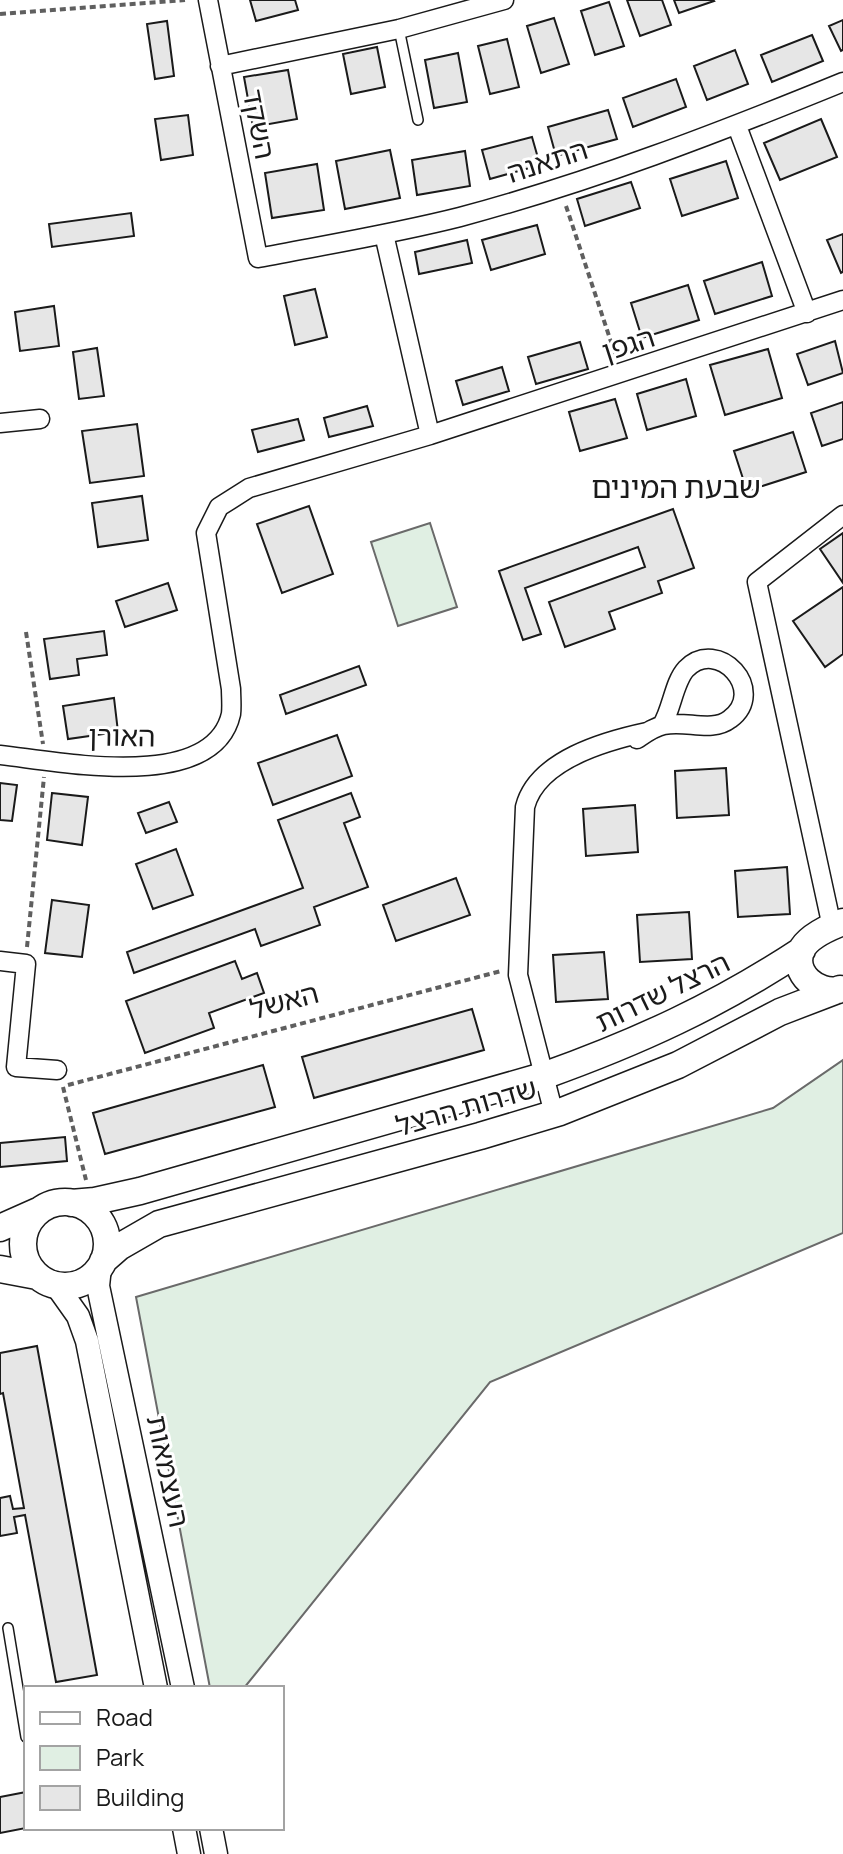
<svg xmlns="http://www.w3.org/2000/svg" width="843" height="1854" font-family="Manrope,'Noto Sans Hebrew',sans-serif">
<rect width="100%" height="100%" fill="#fff"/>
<!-- green -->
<path fill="#e0efe3" stroke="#6a6a6a" stroke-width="2" d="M 430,523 L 457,607 L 398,626 L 371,542 Z
M 843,1060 L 843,1233 L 490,1382 L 244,1688 L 210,1688 L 136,1297 L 773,1108 Z"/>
<!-- building -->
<path fill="#e6e6e6" stroke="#1a1a1a" stroke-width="2" d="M 250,0 L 295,0 L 298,10 L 256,21 Z
M 627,0 L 662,0 L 671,25 L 640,36 Z
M 674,0 L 713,0 L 714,1 L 679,13 Z
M 609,2 L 624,46 L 595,55 L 581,11 Z
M 554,18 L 569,64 L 541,73 L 527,26 Z
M 843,20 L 843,50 L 841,51 L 829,26 Z
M 167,21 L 174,76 L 155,79 L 147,24 Z
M 812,35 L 823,61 L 772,82 L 761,55 Z
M 507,39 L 519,87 L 490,94 L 478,46 Z
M 377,47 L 385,87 L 351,94 L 343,54 Z
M 735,50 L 748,84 L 707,100 L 694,66 Z
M 458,53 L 467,102 L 434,108 L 425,60 Z
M 288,70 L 297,119 L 253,127 L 244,77 Z
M 676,79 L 686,107 L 633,127 L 623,98 Z
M 608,110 L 617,139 L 556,156 L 548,127 Z
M 188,115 L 193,155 L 161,160 L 155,119 Z
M 821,119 L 837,157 L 780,180 L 764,143 Z
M 532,137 L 540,165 L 490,179 L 482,150 Z
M 390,150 L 400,198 L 345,209 L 336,161 Z
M 465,151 L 470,186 L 417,195 L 412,160 Z
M 726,161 L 738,198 L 682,216 L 670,179 Z
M 317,164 L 324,210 L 272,218 L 265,173 Z
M 631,182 L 640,208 L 585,226 L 577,199 Z
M 131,213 L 134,236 L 52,247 L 49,224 Z
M 537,225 L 545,254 L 491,270 L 482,240 Z
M 843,234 L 843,272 L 841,273 L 827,240 Z
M 467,240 L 472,263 L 419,274 L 415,252 Z
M 762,262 L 772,296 L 715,314 L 704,281 Z
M 688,285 L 699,320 L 642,338 L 631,303 Z
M 315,289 L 327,337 L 295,345 L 284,296 Z
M 54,306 L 59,346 L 20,351 L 15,312 Z
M 835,341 L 843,373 L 808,385 L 797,354 Z
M 580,342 L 588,369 L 536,384 L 528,357 Z
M 97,348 L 104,396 L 79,399 L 73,352 Z
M 768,349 L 782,398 L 725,415 L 710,365 Z
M 502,367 L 509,391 L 463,405 L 456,381 Z
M 686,379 L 696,416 L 647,430 L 637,394 Z
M 615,399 L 627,438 L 580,451 L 569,412 Z
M 843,402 L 843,439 L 822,446 L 811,413 Z
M 367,406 L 373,426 L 329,437 L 324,418 Z
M 298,419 L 304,440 L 258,452 L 252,430 Z
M 137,424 L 144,476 L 90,483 L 82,431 Z
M 793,432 L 806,472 L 747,491 L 734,451 Z
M 142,496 L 148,540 L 98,547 L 92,503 Z
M 309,506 L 333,574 L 282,593 L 257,524 Z
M 673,509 L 694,568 L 658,581 L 662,593 L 609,612 L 615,629 L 565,647 L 549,602 L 645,567 L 638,547 L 525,588 L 541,634 L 523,640 L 499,571 Z
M 843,533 L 843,583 L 820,549 Z
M 168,583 L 177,610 L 125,627 L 116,601 Z
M 843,587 L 843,654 L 825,667 L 793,621 Z
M 104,631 L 107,655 L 77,659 L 79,675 L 50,679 L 44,639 Z
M 359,666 L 366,685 L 286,714 L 280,695 Z
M 114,698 L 118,732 L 68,739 L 63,706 Z
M 337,735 L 352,776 L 273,805 L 258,763 Z
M 726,768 L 729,815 L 677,818 L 675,771 Z
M 0,783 L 17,785 L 12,821 L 0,820 Z
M 52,793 L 88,797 L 82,845 L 47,840 Z
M 351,793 L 360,817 L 344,823 L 368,887 L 314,907 L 320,925 L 261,946 L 255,929 L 134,973 L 127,952 L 303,888 L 278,820 Z
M 169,802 L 177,822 L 146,833 L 138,813 Z
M 635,805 L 638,852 L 586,856 L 583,809 Z
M 176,849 L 193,895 L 153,909 L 136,864 Z
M 787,867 L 790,914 L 738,917 L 735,871 Z
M 456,878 L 470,915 L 396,941 L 383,905 Z
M 52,900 L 89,905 L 82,957 L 45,953 Z
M 689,912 L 692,959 L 640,962 L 637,915 Z
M 604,952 L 608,999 L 556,1002 L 553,955 Z
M 235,961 L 242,979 L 257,973 L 264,993 L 209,1013 L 214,1028 L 145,1053 L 126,1001 Z
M 472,1009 L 484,1050 L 314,1098 L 302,1057 Z
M 263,1065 L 275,1107 L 105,1154 L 93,1113 Z
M 65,1137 L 67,1161 L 0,1167 L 0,1143 Z
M 37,1346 L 97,1675 L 56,1682 L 25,1515 L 14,1517 L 17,1533 L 0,1536 L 0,1498 L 10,1496 L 13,1509 L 24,1508 L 3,1393 L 0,1394 L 0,1353 Z
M 26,1792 L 26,1828 L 0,1833 L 0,1797 Z"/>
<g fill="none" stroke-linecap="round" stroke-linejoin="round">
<defs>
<path id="service" d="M 399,29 L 418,120
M 8,1628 L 26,1737"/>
<path id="minor" d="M 208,0 L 258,258 C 325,245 393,234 460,217 C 591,182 718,133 843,82
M 220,66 L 399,29 L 504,0
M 737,126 L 807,313
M 384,234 L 430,435
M 0,423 L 40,419
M 637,739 C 646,733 654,727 664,725 C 686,720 712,733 730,719 C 768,691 718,636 686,669 C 674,682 672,709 662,725
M 0,755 C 57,761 213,794 231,714 C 232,706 231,696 231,689 L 206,533 L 219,507 L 249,488 L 430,435 L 843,300
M 832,927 L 757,582 L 843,515
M 0,961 L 26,964 L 16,1067 L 57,1070
M 554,1114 L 518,975 L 525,807 C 537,760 605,741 647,732"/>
<path id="tertiary" d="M 100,1267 L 98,1286 L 183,1688
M 56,1285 L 78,1316 L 87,1341 L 156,1688
M 184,1828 L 189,1854
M 211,1828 L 216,1854"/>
<path id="secondary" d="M 838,990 C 818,994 792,974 801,951 C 807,937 830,927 843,922
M23 1244a42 42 0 1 1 84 0a42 42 0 1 1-84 0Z
M 71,1203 L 95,1201 L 140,1191 L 543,1076 C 638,1042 717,1006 802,950
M 0,1228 L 38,1211
M 103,1261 L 119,1247 L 159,1224 L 480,1136 L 560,1112 L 678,1065 L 780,1012 L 840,989
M 0,1269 L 37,1276"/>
</defs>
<!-- service casing -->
<use href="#service" stroke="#1a1a1a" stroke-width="12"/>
<!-- minor casing -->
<use href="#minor" stroke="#1a1a1a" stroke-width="21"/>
<!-- tertiary casing -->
<use href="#tertiary" stroke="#1a1a1a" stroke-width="25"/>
<!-- secondary casing -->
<use href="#secondary" stroke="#1a1a1a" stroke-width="29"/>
<!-- path -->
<path stroke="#5f5f5f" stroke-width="4" stroke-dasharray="6 4" stroke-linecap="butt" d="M 0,14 L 185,0
M 566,206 L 616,357
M 26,632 L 43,744
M 27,947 L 44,777
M 68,1085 L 501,971
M 63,1087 L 86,1180"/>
<!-- service -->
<use href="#service" stroke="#fff" stroke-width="9"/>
<!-- minor -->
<use href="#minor" stroke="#fff" stroke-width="18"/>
<!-- tertiary -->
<use href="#tertiary" stroke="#fff" stroke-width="22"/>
<!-- secondary -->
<use href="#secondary" stroke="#fff" stroke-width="26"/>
</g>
<g text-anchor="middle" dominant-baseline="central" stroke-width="6" stroke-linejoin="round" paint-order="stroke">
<!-- street labels -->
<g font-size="28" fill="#1a1a1a" stroke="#fff">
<text transform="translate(260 124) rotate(79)">השקד</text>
<text transform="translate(547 160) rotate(-18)">התאנה</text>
<text transform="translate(628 343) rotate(-18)">הגפן</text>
<text transform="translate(122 735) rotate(1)">האורן</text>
<text transform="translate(662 991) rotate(-26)">הרצל שדרות</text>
<text transform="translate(284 1000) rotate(-15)">האשל</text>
<text transform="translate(466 1106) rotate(-16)">שדרות הרצל</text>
<text transform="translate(169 1471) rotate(78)">העצמאות</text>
</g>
<!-- neighbourhood labels -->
<g font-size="30" fill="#1a1a1a" stroke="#fff">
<text x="676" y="486">שבעת המינים</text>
</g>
</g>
<!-- legend -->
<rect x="24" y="1686" width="260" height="144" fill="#ffffff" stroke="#a3a3a3" stroke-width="2"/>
<rect x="40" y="1712" width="40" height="12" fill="#ffffff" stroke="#a3a3a3" stroke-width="2"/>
<text x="96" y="1726" font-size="24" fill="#1a1a1a">Road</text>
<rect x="40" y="1746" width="40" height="24" fill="#e0efe3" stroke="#a3a3a3" stroke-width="2"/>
<text x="96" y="1766" font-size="24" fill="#1a1a1a">Park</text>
<rect x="40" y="1786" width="40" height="24" fill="#e6e6e6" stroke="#a3a3a3" stroke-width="2"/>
<text x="96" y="1806" font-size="24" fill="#1a1a1a">Building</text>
</svg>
